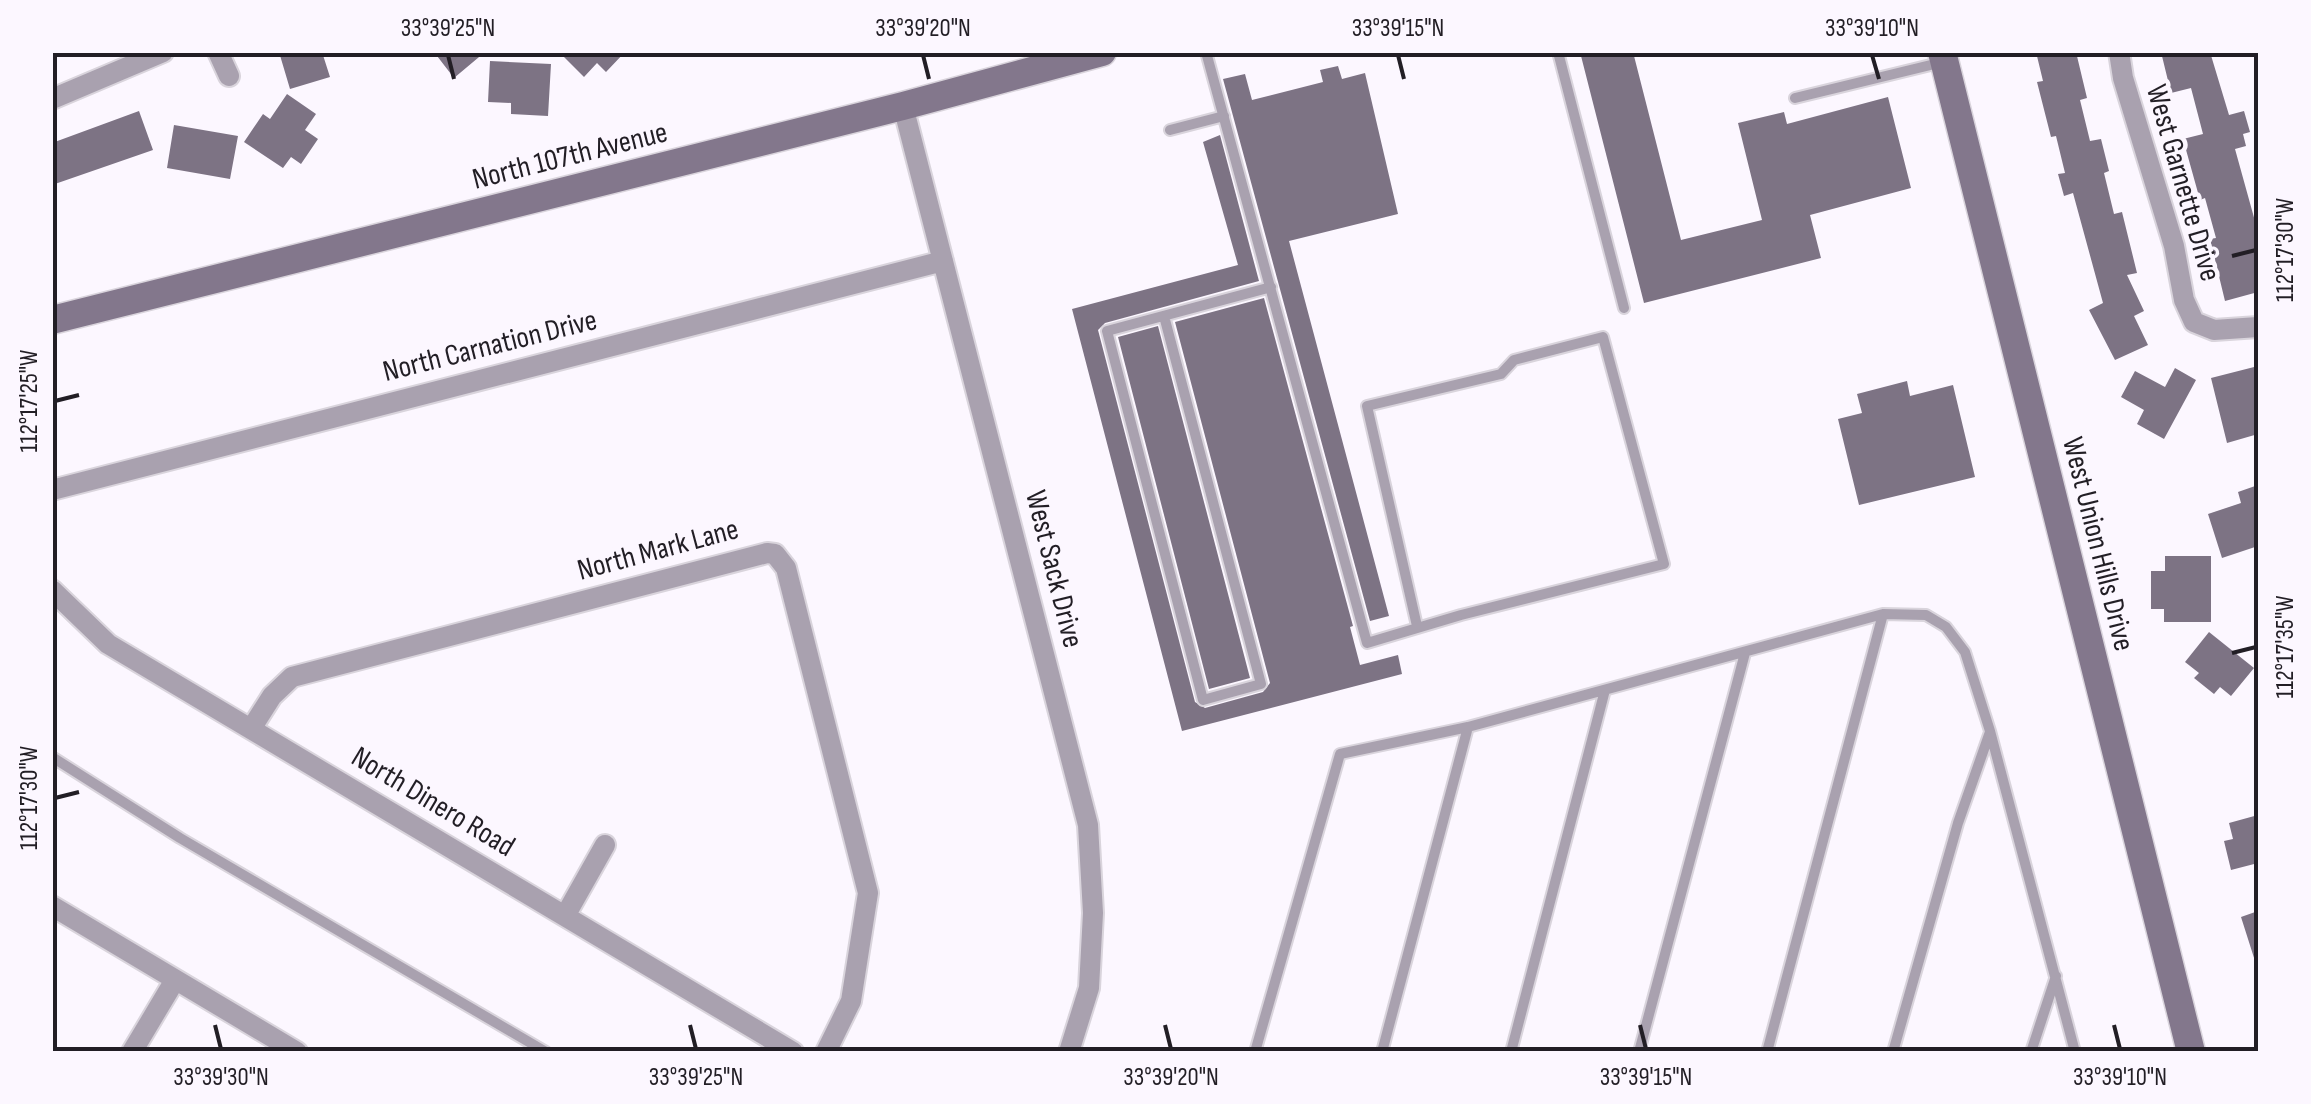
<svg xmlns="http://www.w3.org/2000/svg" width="2311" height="1104" font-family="'Sofia Sans Condensed',sans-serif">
<rect width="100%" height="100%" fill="#fcf7ff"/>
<!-- building -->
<path fill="#7d7384" d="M 279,52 L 322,52 L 330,77 L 290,89 Z
M 434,52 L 485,52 L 454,78 Z
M 559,52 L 625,52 L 606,72 L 597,63 L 584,77 Z
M 1580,52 L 1633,52 L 1681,240 L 1762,220 L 1738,123 L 1784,112 L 1787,124 L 1888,97 L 1911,188 L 1810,215 L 1821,258 L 1644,303 Z
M 2036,52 L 2076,52 L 2087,98 L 2080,100 L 2090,141 L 2101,139 L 2109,171 L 2104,173 L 2114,214 L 2122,212 L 2137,273 L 2127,275 L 2144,311 L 2134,316 L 2148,345 L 2115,360 L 2089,310 L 2103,303 L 2073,193 L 2064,196 L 2058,174 L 2065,173 L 2056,136 L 2051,137 L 2037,82 L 2043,81 Z
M 2161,52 L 2210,52 L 2229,115 L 2244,111 L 2250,132 L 2243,134 L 2246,146 L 2235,149 L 2258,232 L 2258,292 L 2225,301 L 2210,239 L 2216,238 L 2205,198 L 2200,200 L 2183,139 L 2203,134 L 2191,88 L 2171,93 Z
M 490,61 L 551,64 L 548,116 L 511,114 L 511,103 L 488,102 Z
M 1338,66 L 1342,79 L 1365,73 L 1398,214 L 1289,241 L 1389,616 L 1370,621 L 1223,79 L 1245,74 L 1252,100 L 1323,82 L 1320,70 Z
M 287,94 L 316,114 L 305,130 L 318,139 L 301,164 L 291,157 L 283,168 L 244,142 L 263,114 L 270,119 Z
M 139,111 L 153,150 L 52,185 L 52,143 Z
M 174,125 L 238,136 L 230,179 L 167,168 Z
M 1220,135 L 1259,281 L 1105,323 L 1098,330 L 1195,702 L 1205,708 L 1263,692 L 1270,683 L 1175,322 L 1264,298 L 1353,626 L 1350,627 L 1360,665 L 1398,655 L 1402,674 L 1182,731 L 1072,309 L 1238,265 L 1203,142 Z
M 1158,326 L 1250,678 L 1209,689 L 1118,337 Z
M 2258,366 L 2258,434 L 2227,443 L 2211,378 Z
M 2175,368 L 2196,380 L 2164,439 L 2137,424 L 2144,410 L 2121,397 L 2135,371 L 2165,387 Z
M 1907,381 L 1910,396 L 1953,385 L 1975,477 L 1859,505 L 1838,419 L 1862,413 L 1857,394 Z
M 2258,485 L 2258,546 L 2222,558 L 2208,514 L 2241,503 L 2238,492 Z
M 2165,556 L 2211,556 L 2211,622 L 2164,622 L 2164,609 L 2151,609 L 2151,571 L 2165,571 Z
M 2209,632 L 2254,668 L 2231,696 L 2220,687 L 2214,694 L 2194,678 L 2199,673 L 2185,662 Z
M 2258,815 L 2258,863 L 2231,870 L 2224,841 L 2233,839 L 2229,823 Z
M 2258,911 L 2258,960 L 2255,961 L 2241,917 Z"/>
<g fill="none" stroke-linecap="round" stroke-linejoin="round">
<defs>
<path id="lane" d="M 1206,52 L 1367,643 L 1461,615 L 1664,564 L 1603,337 L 1514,360 L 1501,374 L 1367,406 L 1417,626
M 1558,52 L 1624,308
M 1795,98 L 1943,62
M 1170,130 L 1224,116
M 1164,316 L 1261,684 L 1203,700 L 1107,331 L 1271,287
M 52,757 L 180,838 L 546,1052
M 1255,1052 L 1340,754 L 1468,727 L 1883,614 L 1926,615 L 1946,627 L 1965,652 L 1990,731 L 2075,1052
M 1382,1052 L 1468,727
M 1511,1052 L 1605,690
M 1639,1052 L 1745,653
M 1767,1052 L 1883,614
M 1893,1052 L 1958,823 L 1990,732
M 2031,1052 L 2056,976"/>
<path id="street" d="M 218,52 L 229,76
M 2119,52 L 2123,78 L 2174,246 L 2184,300 L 2194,322 L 2214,330 L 2258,327
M 52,99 L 163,52
M 903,106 L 1088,825 L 1093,913 L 1089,988 L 1069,1052
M 52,490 L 943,261
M 52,590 L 108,644 L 793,1052
M 251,729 L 272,696 L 292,677 L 767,553 L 775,554 L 786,568 L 868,893 L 851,1001 L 826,1052
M 52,906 L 297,1052
M 565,916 L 605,845
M 132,1052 L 175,980"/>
<path id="secondary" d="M 1942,52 L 2191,1052
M 52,320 L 903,106 L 1102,52"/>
</defs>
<!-- lane casing -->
<use href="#lane" stroke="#d9d4dc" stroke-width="14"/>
<!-- street casing -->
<use href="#street" stroke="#d9d4dc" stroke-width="24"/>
<!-- secondary casing -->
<use href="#secondary" stroke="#d9d4dc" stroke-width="31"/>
<!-- lane -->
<use href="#lane" stroke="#a9a1af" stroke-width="10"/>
<!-- street -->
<use href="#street" stroke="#a9a1af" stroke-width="20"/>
<!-- secondary -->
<use href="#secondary" stroke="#83778c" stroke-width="28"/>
</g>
<!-- ticks -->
<path fill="none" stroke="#221e25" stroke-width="4" d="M 448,55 L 454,79M 923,55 L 929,79M 1398,55 L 1404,79M 1872,55 L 1879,79M 2232,256 L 2256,250M 55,401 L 79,395M 2232,653 L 2256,647M 55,798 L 79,792M 215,1025 L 221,1049M 690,1025 L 696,1049M 1165,1025 L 1171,1049M 1640,1025 L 1646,1049M 2114,1025 L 2120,1049"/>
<g text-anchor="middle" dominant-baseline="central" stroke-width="9" stroke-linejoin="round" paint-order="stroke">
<!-- street labels -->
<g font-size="30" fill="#221e25" stroke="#fcf7ff">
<text transform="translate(570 156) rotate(-14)">North 107th Avenue</text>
<text transform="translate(2183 183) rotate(74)">West Garnette Drive</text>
<text transform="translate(490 346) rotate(-14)">North Carnation Drive</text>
<text transform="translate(2098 544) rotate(76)">West Union Hills Drive</text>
<text transform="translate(658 550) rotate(-15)">North Mark Lane</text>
<text transform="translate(1054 569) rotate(76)">West Sack Drive</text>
<text transform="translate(433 802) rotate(31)">North Dinero Road</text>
</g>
</g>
<!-- border -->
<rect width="2311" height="1104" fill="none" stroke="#fcf7ff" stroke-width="110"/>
<rect x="55" y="55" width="2201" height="994" fill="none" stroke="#221e25" stroke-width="4"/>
<g font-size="25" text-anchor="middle" fill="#221e25">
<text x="448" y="36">33°39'25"N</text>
<text x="923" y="36">33°39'20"N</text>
<text x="1398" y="36">33°39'15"N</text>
<text x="1872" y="36">33°39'10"N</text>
<text transform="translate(2284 250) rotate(-90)" y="9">112°17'30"W</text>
<text transform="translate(28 401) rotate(-90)" y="9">112°17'25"W</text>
<text transform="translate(2284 647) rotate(-90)" y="9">112°17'35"W</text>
<text transform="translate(28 798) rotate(-90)" y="9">112°17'30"W</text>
<text x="221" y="1085">33°39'30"N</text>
<text x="696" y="1085">33°39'25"N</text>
<text x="1171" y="1085">33°39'20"N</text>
<text x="1646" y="1085">33°39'15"N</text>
<text x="2120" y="1085">33°39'10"N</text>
</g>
</svg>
